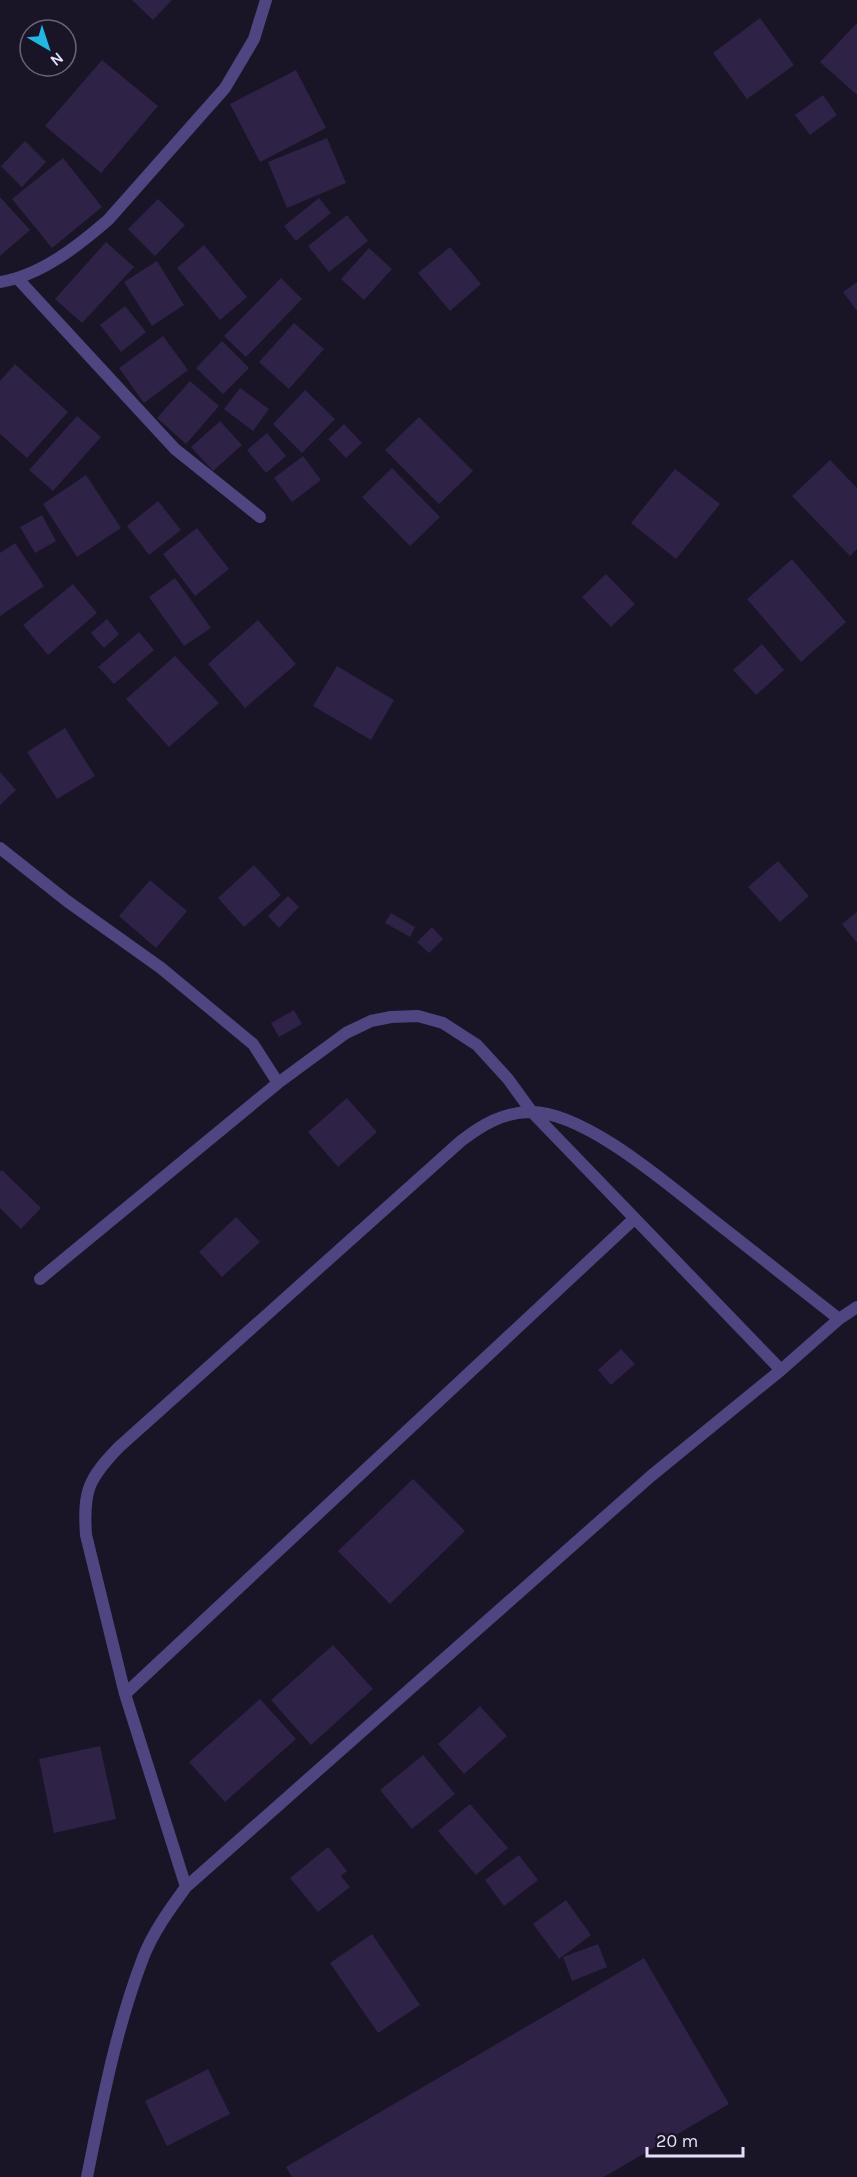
<svg xmlns="http://www.w3.org/2000/svg" width="857" height="2177" font-family="Karla,sans-serif">
<rect width="100%" height="100%" fill="#1a1427"/>
<!-- building -->
<path fill="#2e2246" d="M 132,0 L 172,0 L 153,20 Z
M 760,18 L 794,65 L 747,99 L 713,53 Z
M 857,23 L 857,95 L 820,62 Z
M 102,60 L 158,106 L 101,173 L 45,126 Z
M 296,70 L 326,128 L 260,162 L 230,104 Z
M 823,95 L 837,115 L 810,135 L 795,115 Z
M 327,138 L 346,183 L 287,208 L 268,162 Z
M 25,141 L 46,162 L 22,187 L 1,166 Z
M 63,158 L 102,207 L 52,248 L 12,199 Z
M 0,197 L 30,230 L 0,256 Z
M 319,198 L 331,213 L 296,241 L 284,226 Z
M 158,199 L 185,225 L 155,256 L 128,229 Z
M 347,215 L 368,241 L 329,272 L 308,246 Z
M 106,242 L 134,267 L 82,323 L 55,299 Z
M 204,245 L 247,297 L 220,320 L 177,268 Z
M 450,247 L 481,284 L 450,311 L 418,273 Z
M 369,248 L 392,269 L 364,300 L 341,279 Z
M 157,261 L 184,305 L 152,326 L 124,282 Z
M 281,278 L 302,299 L 246,357 L 224,336 Z
M 857,282 L 857,311 L 843,292 Z
M 125,306 L 146,332 L 121,352 L 100,325 Z
M 294,323 L 324,349 L 289,389 L 259,362 Z
M 163,336 L 188,370 L 144,403 L 119,368 Z
M 222,341 L 249,368 L 223,394 L 196,368 Z
M 15,364 L 68,412 L 27,458 L 0,434 L 0,381 Z
M 190,381 L 219,406 L 186,444 L 157,418 Z
M 240,388 L 269,409 L 253,431 L 224,409 Z
M 305,390 L 335,419 L 302,453 L 273,424 Z
M 77,416 L 101,437 L 53,491 L 29,470 Z
M 419,417 L 473,471 L 439,504 L 385,450 Z
M 220,421 L 242,445 L 213,471 L 191,447 Z
M 344,424 L 362,443 L 346,458 L 328,439 Z
M 267,433 L 286,456 L 266,473 L 247,450 Z
M 303,456 L 321,480 L 292,502 L 274,478 Z
M 830,460 L 857,488 L 857,549 L 850,556 L 792,496 Z
M 392,468 L 440,517 L 410,546 L 362,497 Z
M 675,469 L 720,504 L 676,559 L 631,523 Z
M 86,475 L 121,528 L 77,557 L 43,504 Z
M 158,501 L 181,530 L 149,555 L 127,526 Z
M 42,515 L 56,541 L 35,553 L 20,527 Z
M 197,528 L 229,569 L 195,596 L 163,554 Z
M 15,543 L 44,586 L 0,616 L 0,553 Z
M 792,559 L 846,622 L 801,662 L 747,599 Z
M 606,574 L 635,604 L 611,627 L 582,597 Z
M 175,578 L 211,628 L 184,646 L 149,597 Z
M 73,584 L 97,613 L 48,655 L 23,625 Z
M 107,619 L 119,634 L 104,648 L 91,633 Z
M 258,620 L 296,664 L 245,708 L 208,664 Z
M 139,632 L 154,650 L 114,684 L 98,667 Z
M 762,644 L 784,670 L 756,695 L 733,670 Z
M 175,656 L 219,703 L 169,747 L 126,699 Z
M 337,666 L 394,700 L 371,740 L 313,706 Z
M 65,728 L 95,776 L 57,799 L 27,752 Z
M 0,772 L 16,790 L 0,805 Z
M 778,861 L 809,896 L 780,922 L 748,887 Z
M 254,865 L 281,895 L 244,927 L 218,898 Z
M 150,880 L 187,911 L 156,948 L 119,916 Z
M 288,896 L 299,907 L 279,928 L 268,916 Z
M 857,912 L 857,943 L 842,924 Z
M 391,913 L 415,927 L 410,937 L 385,923 Z
M 432,927 L 443,939 L 429,953 L 417,942 Z
M 294,1010 L 302,1024 L 279,1037 L 271,1023 Z
M 347,1098 L 377,1132 L 338,1167 L 308,1132 Z
M 2,1170 L 41,1208 L 21,1229 L 0,1208 L 0,1172 Z
M 236,1217 L 260,1242 L 222,1277 L 199,1252 Z
M 621,1349 L 635,1364 L 611,1385 L 598,1370 Z
M 413,1479 L 465,1531 L 390,1604 L 338,1551 Z
M 333,1645 L 373,1689 L 311,1745 L 271,1700 Z
M 260,1699 L 296,1739 L 225,1802 L 189,1762 Z
M 480,1706 L 507,1736 L 464,1774 L 438,1744 Z
M 100,1746 L 116,1819 L 54,1833 L 39,1759 Z
M 423,1755 L 455,1794 L 412,1829 L 380,1790 Z
M 470,1804 L 508,1848 L 476,1875 L 438,1831 Z
M 328,1847 L 347,1871 L 341,1876 L 350,1887 L 318,1912 L 290,1878 Z
M 519,1855 L 538,1880 L 504,1906 L 485,1880 Z
M 566,1900 L 591,1935 L 559,1959 L 533,1924 Z
M 372,1934 L 420,2005 L 378,2033 L 330,1963 Z
M 598,1944 L 607,1967 L 572,1981 L 563,1957 Z
M 644,1958 L 729,2104 L 604,2177 L 292,2177 L 286,2167 Z
M 208,2069 L 230,2114 L 167,2146 L 145,2101 Z"/>
<g fill="none" stroke-linecap="round" stroke-linejoin="round">
<!-- street -->
<path stroke="#4f4580" stroke-width="12" d="M 18,279 L 175,449 L 260,517
M 0,282 C 40,276 78,246 108,220 L 225,88 L 254,39 L 266,0
M 0,848 L 67,901 L 161,968 L 253,1044 L 278,1083
M 40,1279 L 278,1083 L 346,1033 L 371,1021 L 391,1017 L 418,1016 L 443,1023 L 477,1045 L 508,1079 L 532,1112 L 781,1370
M 125,1694 L 634,1219
M 186,1887 L 125,1694 L 86,1535 C 83,1491 88,1479 119,1447 L 461,1141 C 482,1125 503,1112 531,1112 C 587,1112 673,1189 717,1223 C 758,1255 798,1287 839,1319
M 87,2177 C 102,2103 116,2028 143,1958 C 153,1932 170,1909 186,1887 L 651,1476 L 781,1370 L 839,1319 L 857,1307"/>
</g>
<!-- north arrow -->
<g transform="translate(48 48) rotate(141)"><circle r="28" fill="#1a1427" stroke="#6b657c" stroke-width="1.5"/>
<path d="M0-4.5L10 22L0 15L-10 22Z" fill="#22b6e2"/>
<text y="-9" font-size="16" font-weight="bold" text-anchor="middle" fill="#e5defb">N</text>
</g>
<!-- scale -->
<path d="M647 2147v9h96v-9" fill="none" stroke="#e5defb" stroke-width="3"/>
<text x="656" y="2147" font-size="18" fill="#e5defb" stroke="#1a1427" stroke-width="4.5" paint-order="stroke">20 m</text>
</svg>
